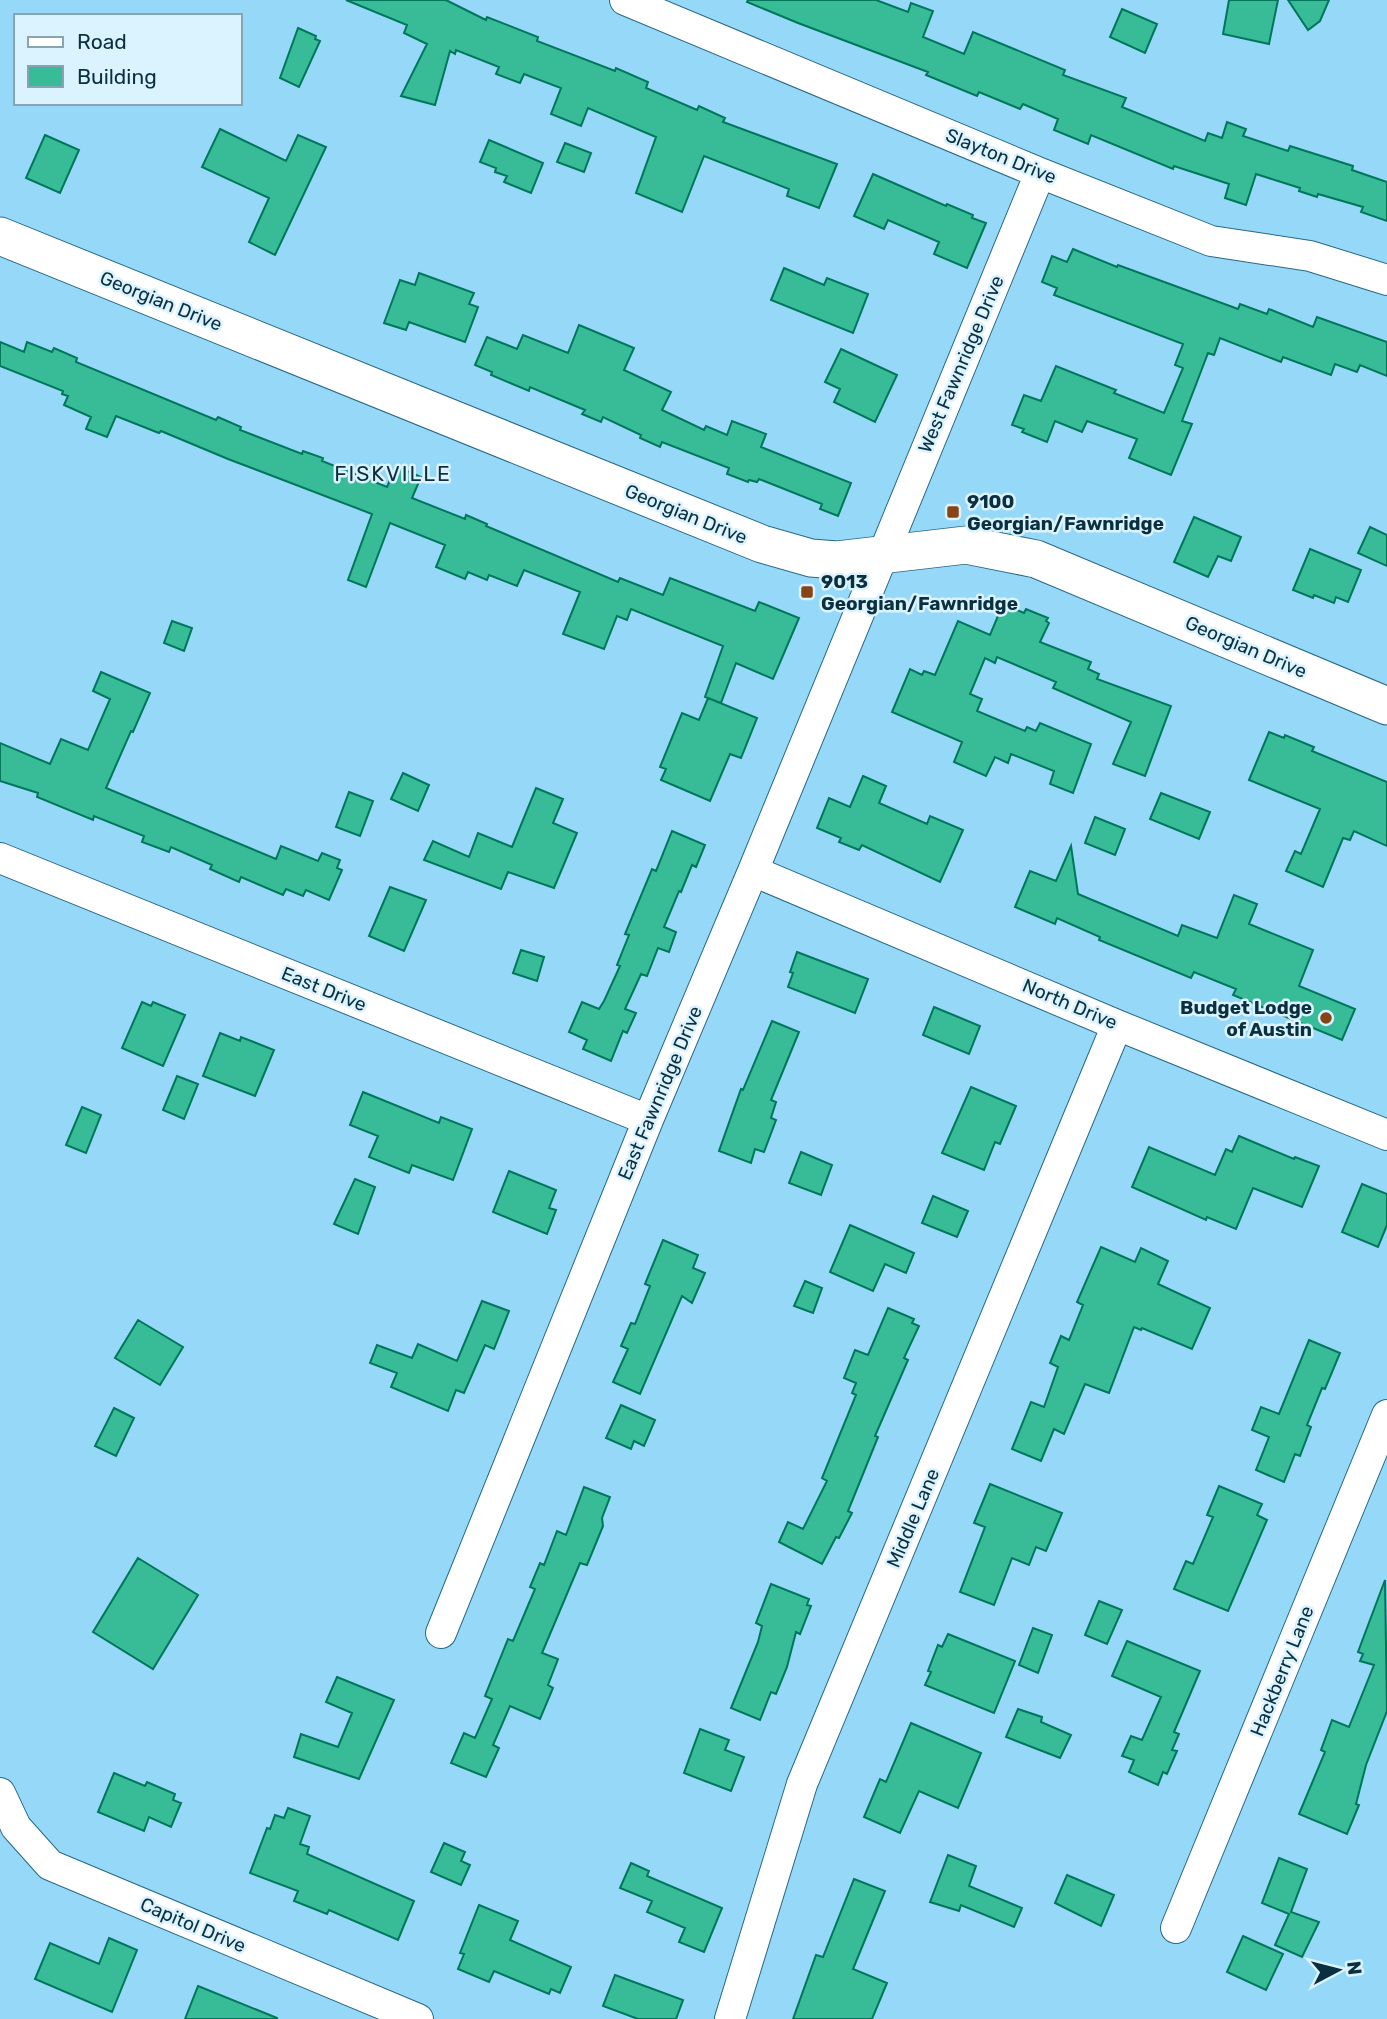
<svg xmlns="http://www.w3.org/2000/svg" width="1387" height="2019" font-family="Rubik,sans-serif">
<rect width="100%" height="100%" fill="#96d8f8"/>
<!-- building -->
<path fill="#37bc97" stroke="#00765b" stroke-width="2" d="M 346,0 L 446,0 L 486,20 L 487,17 L 538,37 L 537,41 L 615,71 L 616,68 L 648,82 L 646,88 L 697,110 L 699,106 L 725,118 L 723,122 L 837,164 L 819,208 L 787,196 L 789,189 L 704,156 L 682,212 L 636,193 L 656,137 L 588,108 L 581,126 L 551,114 L 561,88 L 524,74 L 520,83 L 496,74 L 499,67 L 456,50 L 455,54 L 450,51 L 435,105 L 401,96 L 427,44 L 404,33 L 407,25 Z
M 748,0 L 876,0 L 908,12 L 911,3 L 933,11 L 923,37 L 964,54 L 973,32 L 1065,70 L 1063,75 L 1126,98 L 1122,107 L 1205,141 L 1208,133 L 1222,138 L 1227,122 L 1246,129 L 1243,136 L 1288,151 L 1290,146 L 1353,166 L 1352,170 L 1387,182 L 1387,221 L 1361,212 L 1363,207 L 1318,194 L 1317,197 L 1299,191 L 1300,188 L 1256,174 L 1246,205 L 1225,198 L 1229,184 L 1174,166 L 1173,169 L 1091,135 L 1088,144 L 1054,130 L 1058,119 L 1023,104 L 1020,109 L 979,92 L 977,96 L 926,75 L 928,72 L 798,23 L 747,2 Z
M 1229,0 L 1278,0 L 1269,44 L 1223,34 Z
M 1288,0 L 1329,0 L 1320,21 L 1308,30 Z
M 1122,9 L 1157,24 L 1145,53 L 1110,37 Z
M 298,28 L 316,36 L 315,39 L 320,41 L 299,87 L 280,78 Z
M 220,129 L 286,161 L 298,135 L 326,147 L 275,255 L 249,242 L 269,198 L 202,167 Z
M 45,135 L 79,150 L 60,193 L 26,178 Z
M 489,140 L 543,163 L 531,193 L 504,182 L 507,176 L 495,172 L 496,168 L 480,162 Z
M 565,143 L 591,153 L 584,172 L 557,162 Z
M 873,174 L 946,206 L 947,204 L 973,215 L 972,218 L 986,223 L 967,268 L 934,254 L 939,242 L 888,220 L 884,229 L 854,216 Z
M 1073,249 L 1117,267 L 1118,265 L 1238,309 L 1240,304 L 1267,314 L 1269,309 L 1313,327 L 1317,317 L 1387,342 L 1387,376 L 1360,365 L 1357,372 L 1335,364 L 1331,375 L 1283,357 L 1281,362 L 1220,338 L 1214,355 L 1208,353 L 1182,421 L 1192,424 L 1171,475 L 1129,458 L 1137,439 L 1087,421 L 1082,432 L 1055,421 L 1047,442 L 1022,432 L 1024,429 L 1012,425 L 1024,395 L 1041,401 L 1056,366 L 1116,390 L 1114,393 L 1164,413 L 1183,368 L 1175,365 L 1183,344 L 1054,295 L 1057,288 L 1042,282 L 1052,256 L 1067,262 Z
M 784,268 L 824,285 L 827,278 L 868,294 L 853,333 L 771,300 Z
M 419,273 L 474,293 L 469,304 L 478,307 L 465,342 L 409,322 L 406,330 L 384,323 L 400,280 L 415,285 Z
M 579,325 L 634,348 L 624,370 L 671,392 L 662,410 L 704,430 L 706,426 L 727,435 L 732,421 L 766,434 L 761,447 L 851,483 L 838,516 L 820,509 L 822,504 L 759,479 L 757,482 L 749,480 L 748,482 L 727,474 L 729,468 L 662,442 L 660,447 L 640,438 L 641,435 L 603,417 L 601,422 L 582,414 L 585,410 L 530,387 L 529,391 L 491,375 L 492,372 L 475,365 L 487,337 L 517,349 L 523,335 L 568,353 Z
M 0,342 L 24,352 L 27,342 L 52,352 L 54,348 L 77,358 L 76,362 L 216,420 L 218,417 L 241,427 L 240,430 L 302,454 L 303,451 L 323,458 L 322,461 L 387,487 L 396,466 L 421,477 L 412,498 L 465,519 L 466,515 L 487,524 L 486,526 L 618,582 L 620,578 L 663,595 L 670,578 L 755,611 L 759,602 L 799,618 L 773,679 L 736,663 L 721,703 L 705,697 L 723,646 L 631,609 L 627,620 L 617,616 L 604,649 L 563,634 L 580,592 L 524,570 L 517,586 L 489,575 L 487,580 L 468,572 L 465,579 L 436,567 L 445,545 L 390,523 L 366,587 L 348,580 L 372,514 L 228,459 L 161,431 L 159,433 L 116,416 L 107,437 L 86,429 L 91,417 L 64,405 L 68,396 L 62,394 L 63,391 L 0,366 Z
M 841,349 L 897,375 L 875,422 L 834,402 L 840,389 L 825,382 Z
M 1194,517 L 1241,537 L 1231,561 L 1218,556 L 1208,577 L 1174,562 Z
M 1370,527 L 1387,535 L 1387,566 L 1358,553 Z
M 1310,549 L 1361,570 L 1348,602 L 1336,597 L 1334,603 L 1314,595 L 1313,598 L 1293,590 Z
M 1003,604 L 1024,613 L 1026,609 L 1048,618 L 1046,621 L 1049,623 L 1040,642 L 1091,662 L 1088,669 L 1099,674 L 1097,679 L 1171,706 L 1145,776 L 1113,764 L 1131,722 L 1053,688 L 1056,682 L 997,657 L 995,663 L 985,658 L 970,694 L 982,699 L 977,711 L 1025,731 L 1027,727 L 1036,731 L 1040,723 L 1091,744 L 1073,793 L 1050,784 L 1054,771 L 1011,754 L 1008,763 L 995,757 L 986,776 L 954,762 L 962,742 L 892,712 L 910,669 L 922,675 L 924,671 L 935,675 L 958,621 L 990,635 Z
M 172,621 L 192,628 L 184,651 L 164,643 Z
M 101,672 L 150,693 L 133,732 L 131,731 L 106,788 L 276,859 L 281,846 L 318,861 L 322,853 L 340,860 L 337,868 L 342,870 L 329,900 L 306,890 L 303,896 L 286,889 L 283,895 L 241,877 L 239,882 L 210,869 L 212,865 L 171,847 L 169,852 L 142,842 L 144,836 L 94,816 L 93,820 L 37,797 L 38,793 L 0,781 L 0,743 L 50,764 L 61,739 L 88,750 L 110,699 L 93,691 Z
M 708,698 L 757,718 L 741,758 L 730,754 L 710,801 L 661,780 L 666,769 L 660,767 L 682,713 L 699,720 Z
M 1269,732 L 1284,738 L 1285,735 L 1314,747 L 1312,751 L 1387,782 L 1387,846 L 1354,831 L 1350,840 L 1343,838 L 1323,887 L 1286,871 L 1295,851 L 1301,854 L 1320,809 L 1249,780 Z
M 403,773 L 429,785 L 418,811 L 391,799 Z
M 863,776 L 886,786 L 879,803 L 927,824 L 930,816 L 963,830 L 940,882 L 862,845 L 859,850 L 839,842 L 841,838 L 817,828 L 829,798 L 850,807 Z
M 536,788 L 563,799 L 553,823 L 577,833 L 554,888 L 508,872 L 501,889 L 424,860 L 433,841 L 469,857 L 478,833 L 512,847 Z
M 349,792 L 373,801 L 360,836 L 336,827 Z
M 1161,793 L 1210,812 L 1199,839 L 1150,819 Z
M 1095,817 L 1125,829 L 1115,855 L 1085,843 Z
M 672,831 L 705,845 L 696,867 L 692,865 L 681,892 L 679,891 L 664,927 L 676,932 L 669,952 L 658,948 L 647,976 L 641,974 L 625,1009 L 636,1013 L 627,1033 L 623,1031 L 611,1061 L 583,1049 L 587,1040 L 569,1032 L 582,1002 L 599,1009 L 604,1001 L 620,966 L 617,965 L 629,935 L 625,934 L 652,869 L 656,871 Z
M 1071,846 L 1078,894 L 1178,936 L 1182,925 L 1217,938 L 1234,895 L 1257,904 L 1249,924 L 1313,950 L 1299,986 L 1355,1009 L 1342,1040 L 1233,995 L 1236,989 L 1194,972 L 1191,978 L 1099,940 L 1100,937 L 1057,918 L 1055,924 L 1015,907 L 1030,871 L 1056,881 Z
M 390,887 L 426,900 L 404,951 L 369,936 Z
M 521,950 L 544,957 L 537,981 L 513,973 Z
M 797,952 L 868,979 L 855,1013 L 788,987 L 793,973 L 790,972 Z
M 142,1002 L 151,1006 L 153,1002 L 185,1015 L 163,1066 L 122,1048 Z
M 934,1007 L 980,1026 L 969,1054 L 923,1035 Z
M 772,1021 L 799,1032 L 771,1100 L 776,1102 L 771,1118 L 776,1120 L 764,1152 L 755,1149 L 751,1163 L 719,1151 L 741,1089 L 743,1090 Z
M 220,1033 L 240,1041 L 241,1037 L 274,1050 L 255,1096 L 203,1076 Z
M 177,1076 L 198,1084 L 184,1119 L 163,1110 Z
M 971,1087 L 1016,1106 L 1000,1144 L 995,1142 L 984,1170 L 942,1153 Z
M 363,1092 L 439,1123 L 441,1117 L 472,1129 L 453,1180 L 412,1165 L 409,1173 L 369,1157 L 378,1136 L 350,1125 Z
M 82,1107 L 101,1115 L 86,1153 L 66,1145 Z
M 1239,1136 L 1294,1159 L 1295,1157 L 1319,1166 L 1302,1207 L 1253,1188 L 1236,1229 L 1207,1217 L 1206,1220 L 1132,1187 L 1149,1147 L 1215,1175 L 1226,1149 L 1232,1152 Z
M 801,1152 L 832,1165 L 821,1195 L 789,1183 Z
M 509,1171 L 556,1190 L 549,1208 L 556,1210 L 547,1234 L 493,1212 Z
M 355,1179 L 375,1187 L 358,1234 L 334,1224 Z
M 1362,1184 L 1387,1194 L 1387,1225 L 1378,1247 L 1342,1232 Z
M 933,1196 L 968,1211 L 957,1237 L 922,1223 Z
M 850,1225 L 914,1253 L 906,1273 L 885,1264 L 873,1291 L 830,1272 Z
M 663,1240 L 698,1255 L 693,1268 L 705,1273 L 692,1303 L 682,1296 L 640,1394 L 613,1382 L 628,1349 L 621,1346 L 631,1323 L 635,1324 L 650,1286 L 645,1284 Z
M 1101,1247 L 1135,1262 L 1141,1248 L 1168,1261 L 1158,1284 L 1210,1308 L 1192,1349 L 1142,1328 L 1141,1330 L 1134,1327 L 1109,1393 L 1085,1384 L 1064,1434 L 1054,1429 L 1041,1461 L 1012,1449 L 1031,1402 L 1044,1407 L 1058,1367 L 1050,1363 L 1061,1336 L 1069,1340 L 1083,1305 L 1077,1302 Z
M 805,1281 L 822,1288 L 813,1313 L 794,1306 Z
M 482,1301 L 509,1311 L 494,1349 L 485,1345 L 464,1393 L 456,1390 L 448,1411 L 391,1387 L 397,1373 L 370,1363 L 377,1345 L 412,1358 L 418,1344 L 457,1361 Z
M 888,1308 L 914,1319 L 912,1323 L 919,1326 L 904,1358 L 908,1360 L 875,1436 L 878,1437 L 848,1511 L 852,1513 L 839,1538 L 836,1537 L 822,1564 L 779,1542 L 788,1522 L 803,1529 L 827,1481 L 822,1478 L 856,1395 L 852,1393 L 856,1383 L 844,1378 L 855,1350 L 868,1355 Z
M 138,1320 L 183,1347 L 160,1385 L 115,1358 Z
M 1309,1340 L 1340,1353 L 1325,1389 L 1322,1388 L 1307,1425 L 1311,1427 L 1300,1456 L 1295,1454 L 1284,1482 L 1256,1470 L 1269,1437 L 1252,1430 L 1261,1407 L 1279,1414 Z
M 621,1405 L 655,1420 L 644,1446 L 634,1441 L 631,1449 L 606,1438 Z
M 114,1408 L 134,1418 L 116,1456 L 95,1446 Z
M 990,1484 L 1062,1513 L 1046,1551 L 1036,1547 L 1029,1565 L 1012,1558 L 994,1605 L 960,1592 L 985,1527 L 974,1523 Z
M 1219,1486 L 1262,1504 L 1257,1515 L 1267,1520 L 1228,1611 L 1174,1589 L 1186,1561 L 1193,1564 L 1213,1517 L 1207,1515 Z
M 584,1487 L 610,1497 L 602,1518 L 603,1526 L 587,1565 L 580,1563 L 542,1653 L 558,1659 L 548,1685 L 553,1688 L 540,1719 L 510,1706 L 493,1745 L 499,1748 L 486,1777 L 451,1763 L 464,1733 L 475,1738 L 492,1699 L 485,1696 L 508,1639 L 513,1641 L 535,1589 L 530,1587 L 540,1563 L 544,1565 L 557,1531 L 566,1535 Z
M 138,1558 L 198,1595 L 153,1669 L 93,1632 Z
M 1385,1580 L 1387,1711 L 1366,1765 L 1356,1804 L 1359,1805 L 1347,1834 L 1299,1814 L 1325,1752 L 1321,1750 L 1332,1720 L 1349,1727 L 1374,1665 L 1360,1661 L 1363,1654 L 1358,1652 Z
M 771,1584 L 809,1599 L 807,1605 L 811,1606 L 800,1634 L 796,1632 L 787,1667 L 776,1694 L 771,1692 L 760,1720 L 731,1708 L 758,1642 L 762,1626 L 756,1623 Z
M 1099,1601 L 1122,1610 L 1107,1644 L 1085,1635 Z
M 1033,1628 L 1052,1635 L 1038,1673 L 1019,1665 Z
M 948,1634 L 1015,1661 L 994,1713 L 925,1685 L 931,1672 L 928,1671 L 938,1645 L 942,1647 Z
M 1127,1641 L 1200,1671 L 1174,1732 L 1179,1734 L 1172,1750 L 1177,1751 L 1167,1774 L 1163,1772 L 1158,1785 L 1129,1772 L 1134,1760 L 1122,1756 L 1131,1736 L 1142,1740 L 1161,1697 L 1112,1676 Z
M 337,1677 L 394,1700 L 359,1779 L 294,1757 L 301,1734 L 338,1747 L 352,1713 L 326,1702 Z
M 1018,1709 L 1042,1717 L 1041,1722 L 1071,1735 L 1060,1758 L 1006,1737 Z
M 911,1723 L 981,1753 L 958,1808 L 919,1791 L 900,1833 L 864,1817 L 880,1779 L 886,1782 Z
M 700,1729 L 729,1740 L 725,1750 L 744,1757 L 731,1791 L 684,1773 Z
M 114,1773 L 145,1786 L 147,1782 L 175,1794 L 173,1800 L 181,1803 L 171,1827 L 149,1817 L 144,1831 L 98,1812 Z
M 288,1808 L 310,1816 L 300,1844 L 309,1847 L 307,1854 L 414,1901 L 398,1940 L 329,1910 L 327,1914 L 294,1901 L 298,1891 L 250,1873 L 267,1828 L 270,1829 L 275,1815 L 284,1818 Z
M 444,1843 L 465,1852 L 461,1861 L 470,1865 L 461,1885 L 431,1872 Z
M 948,1855 L 976,1866 L 969,1886 L 1022,1908 L 1014,1927 L 961,1905 L 959,1911 L 930,1902 Z
M 1279,1858 L 1307,1869 L 1291,1912 L 1319,1922 L 1302,1957 L 1275,1945 L 1289,1914 L 1262,1903 Z
M 631,1863 L 649,1871 L 647,1876 L 722,1908 L 704,1952 L 679,1942 L 685,1928 L 647,1912 L 652,1901 L 620,1888 Z
M 1067,1875 L 1114,1895 L 1101,1926 L 1055,1903 Z
M 854,1879 L 885,1891 L 853,1969 L 887,1983 L 872,2019 L 793,2019 L 816,1955 L 823,1957 Z
M 479,1905 L 518,1921 L 510,1940 L 571,1967 L 560,1993 L 551,1989 L 549,1994 L 494,1971 L 489,1982 L 458,1969 L 464,1954 L 460,1953 Z
M 1243,1936 L 1283,1954 L 1266,1990 L 1227,1972 Z
M 109,1938 L 137,1950 L 112,2012 L 35,1979 L 50,1943 L 99,1964 Z
M 615,1975 L 683,2000 L 676,2019 L 638,2019 L 603,2006 Z
M 198,1986 L 277,2018 L 277,2019 L 185,2019 Z"/>
<g fill="none" stroke-linecap="round" stroke-linejoin="round">
<defs>
<path id="minor" d="M 625,0 L 1040,173 L 1211,241 L 1310,256 L 1387,280
M 0,858 L 648,1120
M 753,871 L 1117,1025 L 1387,1135
M 441,1633 L 648,1120 L 753,871 L 1040,173
M 0,1793 L 16,1827 L 50,1865 L 418,2019
M 1176,1928 L 1387,1415
M 730,2019 L 802,1784 L 1117,1025"/>
<path id="tertiary" d="M 0,236 L 762,544 L 811,558 L 837,560 L 966,545 L 1036,559 L 1387,706"/>
</defs>
<!-- minor casing -->
<use href="#minor" stroke="#276986" stroke-width="32"/>
<!-- tertiary casing -->
<use href="#tertiary" stroke="#276986" stroke-width="39"/>
<!-- minor -->
<use href="#minor" stroke="#fff" stroke-width="30"/>
<!-- tertiary -->
<use href="#tertiary" stroke="#fff" stroke-width="37"/>
</g>
<!-- markers -->
<g fill="#874417" stroke="#dbf2ff" stroke-width="2.5">
<rect x="946" y="505" width="14" height="14" rx="3.5"/>
<rect x="800" y="585" width="14" height="14" rx="3.5"/>
<circle cx="1326" cy="1018" r="7"/>
</g>
<g text-anchor="middle" dominant-baseline="central" stroke-width="5" stroke-linejoin="round" paint-order="stroke">
<!-- street labels -->
<g font-size="19" fill="#0a3040" stroke="#dbf2ff">
<text transform="translate(1001 156) rotate(22)">Slayton Drive</text>
<text transform="translate(161 301) rotate(22)">Georgian Drive</text>
<text transform="translate(961 364) rotate(-67)">West Fawnridge Drive</text>
<text transform="translate(686 514) rotate(22)">Georgian Drive</text>
<text transform="translate(1246 647) rotate(23)">Georgian Drive</text>
<text transform="translate(324 989) rotate(22)">East Drive</text>
<text transform="translate(1070 1004) rotate(23)">North Drive</text>
<text transform="translate(660 1093) rotate(-67)">East Fawnridge Drive</text>
<text transform="translate(913 1518) rotate(-67)">Middle Lane</text>
<text transform="translate(1282 1671) rotate(-68)">Hackberry Lane</text>
<text transform="translate(193 1925) rotate(23)">Capitol Drive</text>
</g>
<!-- poi labels -->
<g font-size="19" font-weight="bold" fill="#0a3040" stroke="#dbf2ff" text-anchor="start">
<text x="967" y="501">9100<tspan x="967" dy="22">Georgian/Fawnridge</tspan></text>
<text x="821" y="581">9013<tspan x="821" dy="22">Georgian/Fawnridge</tspan></text>
<text x="1312" y="1007" text-anchor="end">Budget Lodge<tspan x="1312" dy="22">of Austin</tspan></text>
</g>
<!-- neighbourhood labels -->
<g font-size="21" letter-spacing="2" fill="#0a3040" stroke="#dbf2ff">
<text x="393" y="473">FISKVILLE</text>
</g>
</g>
<!-- legend -->
<rect x="14" y="14" width="228" height="91" fill="#dbf2ff" stroke="#87a4b3" stroke-width="2"/>
<rect x="28" y="37" width="35" height="10" fill="#ffffff" stroke="#87a4b3" stroke-width="2"/>
<text x="77" y="49" font-size="21" fill="#0a3040">Road</text>
<rect x="28" y="66" width="35" height="21" fill="#37bc97" stroke="#87a4b3" stroke-width="2"/>
<text x="77" y="84" font-size="21" fill="#0a3040">Building</text>
<!-- north arrow -->
<g transform="translate(1338 1970) rotate(83)" stroke="#dbf2ff" stroke-width="5" paint-order="stroke">
<path d="M0-5L12 26L0 18L-12 26Z" fill="#0a3040"/>
<text y="-10" font-size="19" font-weight="bold" text-anchor="middle" fill="#0a3040">N</text>
</g>
</svg>
